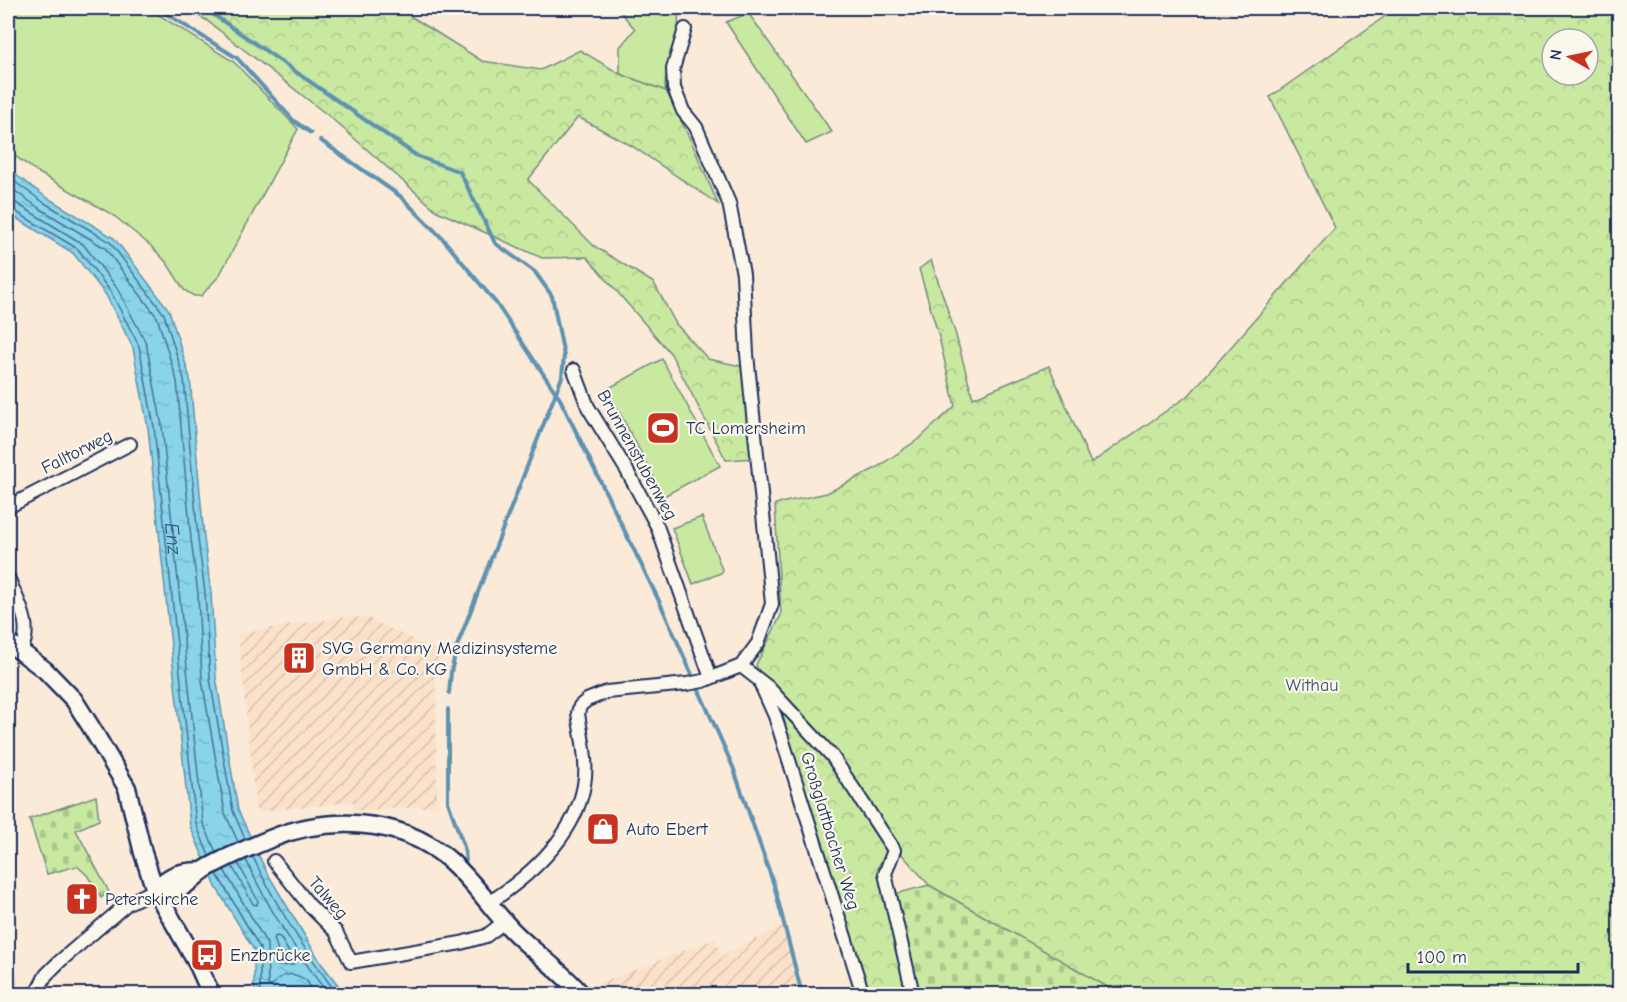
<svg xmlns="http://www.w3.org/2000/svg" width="1627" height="1002" font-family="'Comic Neue',sans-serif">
<defs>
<pattern id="industrial-furrows" width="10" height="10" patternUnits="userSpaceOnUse" patternTransform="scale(1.5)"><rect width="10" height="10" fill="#fbe1ca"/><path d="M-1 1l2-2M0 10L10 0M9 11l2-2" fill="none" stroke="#d7c1b0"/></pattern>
<pattern id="forest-crowns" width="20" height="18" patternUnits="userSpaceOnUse" patternTransform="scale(1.5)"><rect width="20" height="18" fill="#c9e8a0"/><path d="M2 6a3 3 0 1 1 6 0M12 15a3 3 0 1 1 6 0" fill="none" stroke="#acc78c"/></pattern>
<pattern id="cemetery-stones" width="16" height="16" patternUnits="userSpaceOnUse" patternTransform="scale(1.5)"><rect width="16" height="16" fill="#c9e8a0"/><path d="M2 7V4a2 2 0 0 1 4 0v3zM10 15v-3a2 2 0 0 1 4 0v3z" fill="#acc78c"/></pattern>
<pattern id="water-ripples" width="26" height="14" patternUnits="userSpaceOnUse" patternTransform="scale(1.5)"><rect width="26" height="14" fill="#89d4e9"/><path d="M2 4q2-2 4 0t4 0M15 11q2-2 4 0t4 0" fill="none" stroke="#76b6ca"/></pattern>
</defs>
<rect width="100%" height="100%" fill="#fbead8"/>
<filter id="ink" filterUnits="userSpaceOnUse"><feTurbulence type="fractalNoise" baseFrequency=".0167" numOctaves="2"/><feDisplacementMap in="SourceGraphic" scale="12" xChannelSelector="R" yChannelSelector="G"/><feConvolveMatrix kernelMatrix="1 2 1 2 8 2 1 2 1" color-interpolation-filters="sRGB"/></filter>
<g filter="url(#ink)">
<!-- built -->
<path fill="#fbe1ca" d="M 72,981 L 80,994 L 51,994 L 61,986 Z"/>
<!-- industrial -->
<path fill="url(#industrial-furrows)" d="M 345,617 L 368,618 L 441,653 L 436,678 L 437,806 L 354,811 L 353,802 L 256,812 L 238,633 Z
M 784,926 L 794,959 L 801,994 L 591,994 L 587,988 L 715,939 L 722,955 Z"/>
<!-- grass -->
<path fill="#c9e8a0" stroke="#728c7f" stroke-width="1.5" d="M 8,8 L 148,8 L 234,62 L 298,129 L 219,276 L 201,296 L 194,296 L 184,290 L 167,263 L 151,246 L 113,215 L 39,173 L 8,151 Z
M 617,8 L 677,8 C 680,20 678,37 674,50 C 671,63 662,78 666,91 L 620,74 L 620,47 L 635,29 Z
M 749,13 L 749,14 L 832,132 L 806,144 L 726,22 Z
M 662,359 L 720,466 L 664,496 L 607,389 Z
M 702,517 L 723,572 L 693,584 L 672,528 Z"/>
<!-- forest -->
<path fill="url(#forest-crowns)" stroke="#728c7f" stroke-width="1.5" fill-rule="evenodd" d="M 183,8 L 399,8 L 412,17 L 482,61 L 541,70 L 580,50 L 620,74 L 666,91 L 692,143 L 718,204 L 632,146 L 578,117 L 528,180 L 594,246 L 654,283 L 676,324 L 708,359 L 746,367 L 755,458 L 726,460 L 671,354 L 587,257 L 542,258 L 437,211 L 330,117 L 206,20 Z
M 1397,8 L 1619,8 L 1619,994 L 1118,994 L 929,885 L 892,843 L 878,867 L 909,994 L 867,994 L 787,735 L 756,665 L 781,615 L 775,504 L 827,493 L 876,468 L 920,438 L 955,406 L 939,337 L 919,269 L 931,260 L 955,332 L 973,398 L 1049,366 L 1091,463 L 1189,395 L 1335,228 L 1270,97 ZM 1552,39 L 1588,39 L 1588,75 L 1552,75 Z"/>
<!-- cemetery -->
<path fill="url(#cemetery-stones)" stroke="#728c7f" stroke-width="1.5" d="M 96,796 L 99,820 L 76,830 L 109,892 L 101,898 L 87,875 L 77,866 L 47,874 L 29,819 Z
M 929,885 L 1118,993 L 1118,994 L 920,994 L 895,894 Z"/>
<!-- water -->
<path fill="url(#water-ripples)" stroke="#5d92b1" stroke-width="1.5" d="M 8,169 L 46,197 L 114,238 L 169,310 L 190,378 L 204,538 L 211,593 L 216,677 L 238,810 L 266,871 L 321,963 L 345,994 L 299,994 C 297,988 293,988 287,988 L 284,994 L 254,994 L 254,950 L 216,887 L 190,826 L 148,428 L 133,348 L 106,295 L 73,253 L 8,213 Z"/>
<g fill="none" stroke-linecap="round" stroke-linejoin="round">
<!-- shore -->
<g stroke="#477196" stroke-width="1.5">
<path d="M 8,177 L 43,202 L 110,242 L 164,314 L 184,379 L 198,539 L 205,593 L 210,679 L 233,811 L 245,839"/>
<path d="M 8,186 L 39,208 L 105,248 L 157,317 L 177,381 L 191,539 L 198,594 L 202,680 L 225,813 L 238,842"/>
<path id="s1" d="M 8,201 L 16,203 L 83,244 L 117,288 L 146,343 L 162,426 L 203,823 L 216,852"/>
<path d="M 8,209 L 13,210 L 78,249 L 111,292 L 139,346 L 154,427 L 196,824 L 209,856"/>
<path d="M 253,857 C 275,905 306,952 337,994"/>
<path d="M 246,860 C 267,906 298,954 328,994"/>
<path d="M 232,866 L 253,904 L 257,905 L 258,901 L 238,863"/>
<path d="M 224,870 L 267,944 L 268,985 L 272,986 C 282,972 295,971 308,982 L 312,994"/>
<path d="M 217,874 L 260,948 L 260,994"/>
<path d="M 276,936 L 280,937 L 294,961 L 293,965 L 277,966 L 277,947 L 274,939 Z"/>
</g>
<!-- stream -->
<path stroke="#5d92b1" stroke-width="4" d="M 157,8 L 237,58 L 294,121 L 311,133
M 204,8 L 417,156 L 460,172 L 495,243 L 535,272 L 552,296 L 564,356 L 562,377 L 457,646 L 451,672 L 449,693
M 320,140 L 400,196 L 443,239 L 496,303 L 560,399 L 661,605 L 733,767 L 774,885 L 802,994
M 448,709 L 448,802 L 464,847 L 466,860"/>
<defs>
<path id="street" d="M 574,370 L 588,407 L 626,469 L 657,526 L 711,678
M 8,507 L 130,444
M 8,577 C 17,601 34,625 21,650
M 741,666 L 768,687 L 832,756 L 894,850 L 885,874 L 913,994
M 761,685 L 775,716 L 863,994
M 274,861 L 309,905 L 336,932 L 351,962 L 461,943 L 486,936 L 504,922
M 489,903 C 531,875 580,832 585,777 C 587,755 581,735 578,713 L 580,706 L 587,700 L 607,692 L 687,684 L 703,681 L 741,666 L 758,643 L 772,604 L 747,354 L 743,274 L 729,203 L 696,127 L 683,111 L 674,88 L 673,69 L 685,29
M 8,973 L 9,994
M 36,994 L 46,975 L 59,962 L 128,903 L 155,890"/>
<path id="secondary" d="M 8,642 L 45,670 L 74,700 L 91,727 L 127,788 L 143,853 L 155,890 L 198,965 L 211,994
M 155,890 C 162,890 171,891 178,889 C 188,886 195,876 204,870 C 224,858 248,848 270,839 C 326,816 399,817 447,858 C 472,879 489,906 511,929 C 533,952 561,970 581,994
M 155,890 C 171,872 181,872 203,871"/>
</defs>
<!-- street casing -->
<use href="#street" stroke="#1b2f5e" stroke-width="16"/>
<!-- secondary casing -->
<use href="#secondary" stroke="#1b2f5e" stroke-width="21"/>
<!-- street -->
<use href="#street" stroke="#fbf7ec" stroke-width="12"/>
<!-- secondary -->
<use href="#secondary" stroke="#fbf7ec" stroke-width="16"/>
</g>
</g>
<!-- icons -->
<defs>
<symbol id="stadium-square" viewBox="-11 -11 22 22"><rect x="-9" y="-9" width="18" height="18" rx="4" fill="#c8321e" stroke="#fbf7ec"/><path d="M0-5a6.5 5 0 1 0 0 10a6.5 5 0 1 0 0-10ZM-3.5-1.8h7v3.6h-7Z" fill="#fff"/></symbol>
<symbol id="building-square" viewBox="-11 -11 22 22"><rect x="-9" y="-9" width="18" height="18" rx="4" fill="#c8321e" stroke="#fbf7ec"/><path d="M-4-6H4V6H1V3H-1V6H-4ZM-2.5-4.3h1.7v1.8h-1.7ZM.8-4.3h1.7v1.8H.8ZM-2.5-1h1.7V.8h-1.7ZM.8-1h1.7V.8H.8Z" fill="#fff"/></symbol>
<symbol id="shop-square" viewBox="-11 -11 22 22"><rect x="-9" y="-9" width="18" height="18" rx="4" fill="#c8321e" stroke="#fbf7ec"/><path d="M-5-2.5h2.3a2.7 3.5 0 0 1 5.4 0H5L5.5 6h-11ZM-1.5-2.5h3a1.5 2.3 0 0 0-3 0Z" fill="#fff"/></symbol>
<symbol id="church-square" viewBox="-11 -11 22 22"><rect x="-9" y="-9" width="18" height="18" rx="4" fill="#c8321e" stroke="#fbf7ec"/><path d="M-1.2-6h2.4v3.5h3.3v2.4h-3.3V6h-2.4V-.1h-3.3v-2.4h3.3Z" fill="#fff"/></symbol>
<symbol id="bus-square" viewBox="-11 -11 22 22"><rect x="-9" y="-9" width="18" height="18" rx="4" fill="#c8321e" stroke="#fbf7ec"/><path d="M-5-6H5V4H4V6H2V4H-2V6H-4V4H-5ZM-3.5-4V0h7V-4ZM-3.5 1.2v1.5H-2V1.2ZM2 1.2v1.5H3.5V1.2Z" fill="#fff"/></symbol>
</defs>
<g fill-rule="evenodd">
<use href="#stadium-square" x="644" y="409" width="38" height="38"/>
<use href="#building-square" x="280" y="639" width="38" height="38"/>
<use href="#shop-square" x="584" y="810" width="38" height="38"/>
<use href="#church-square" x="63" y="880" width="38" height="38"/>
<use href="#bus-square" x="188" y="936" width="38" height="38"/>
</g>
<g text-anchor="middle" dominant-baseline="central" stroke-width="4.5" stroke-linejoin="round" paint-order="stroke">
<!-- poi labels -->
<g font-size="18" fill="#1b2f5e" stroke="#fbf7ec" text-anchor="start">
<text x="686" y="428">TC Lomersheim</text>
<text x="322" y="648">SVG Germany Medizinsysteme<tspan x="322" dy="21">GmbH &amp; Co. KG</tspan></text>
<text x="626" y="829">Auto Ebert</text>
<text x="105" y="899">Peterskirche</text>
<text x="230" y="955">Enzbrücke</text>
</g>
<!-- street labels -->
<g font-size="18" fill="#1b2f5e" stroke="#fbf7ec">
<text transform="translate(77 452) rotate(-27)">Falltorweg</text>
<text transform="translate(637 455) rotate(61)">Brunnenstubenweg</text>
<text transform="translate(830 831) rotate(73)">Großglattbacher Weg</text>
<text transform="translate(328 898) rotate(49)">Talweg</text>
</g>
<!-- park labels -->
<g font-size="18" fill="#3e546b" stroke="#fbf7ec">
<text x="1312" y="685">Withau</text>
</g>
<!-- water labels -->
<g font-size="20" font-style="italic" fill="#365881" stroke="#fbf7ec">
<text stroke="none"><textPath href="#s1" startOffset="402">Enz</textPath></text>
</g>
</g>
<!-- margin -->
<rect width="1627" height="1002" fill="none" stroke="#fbf7ec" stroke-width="30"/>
<rect x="15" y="15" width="1597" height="972" fill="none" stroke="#1b2f5e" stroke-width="2" filter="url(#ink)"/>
<!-- north arrow -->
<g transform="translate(1570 57) rotate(279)"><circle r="28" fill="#fbf7ec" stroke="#a1a7b3" stroke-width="1.5"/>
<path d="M0-4.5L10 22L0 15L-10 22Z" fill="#c8321e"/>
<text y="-9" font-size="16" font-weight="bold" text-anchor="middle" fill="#1b2f5e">N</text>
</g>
<!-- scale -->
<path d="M1408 963v9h170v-9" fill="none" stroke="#1b2f5e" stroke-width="3"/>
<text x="1417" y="963" font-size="18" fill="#1b2f5e" stroke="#fbf7ec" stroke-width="4.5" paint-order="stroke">100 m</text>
</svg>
